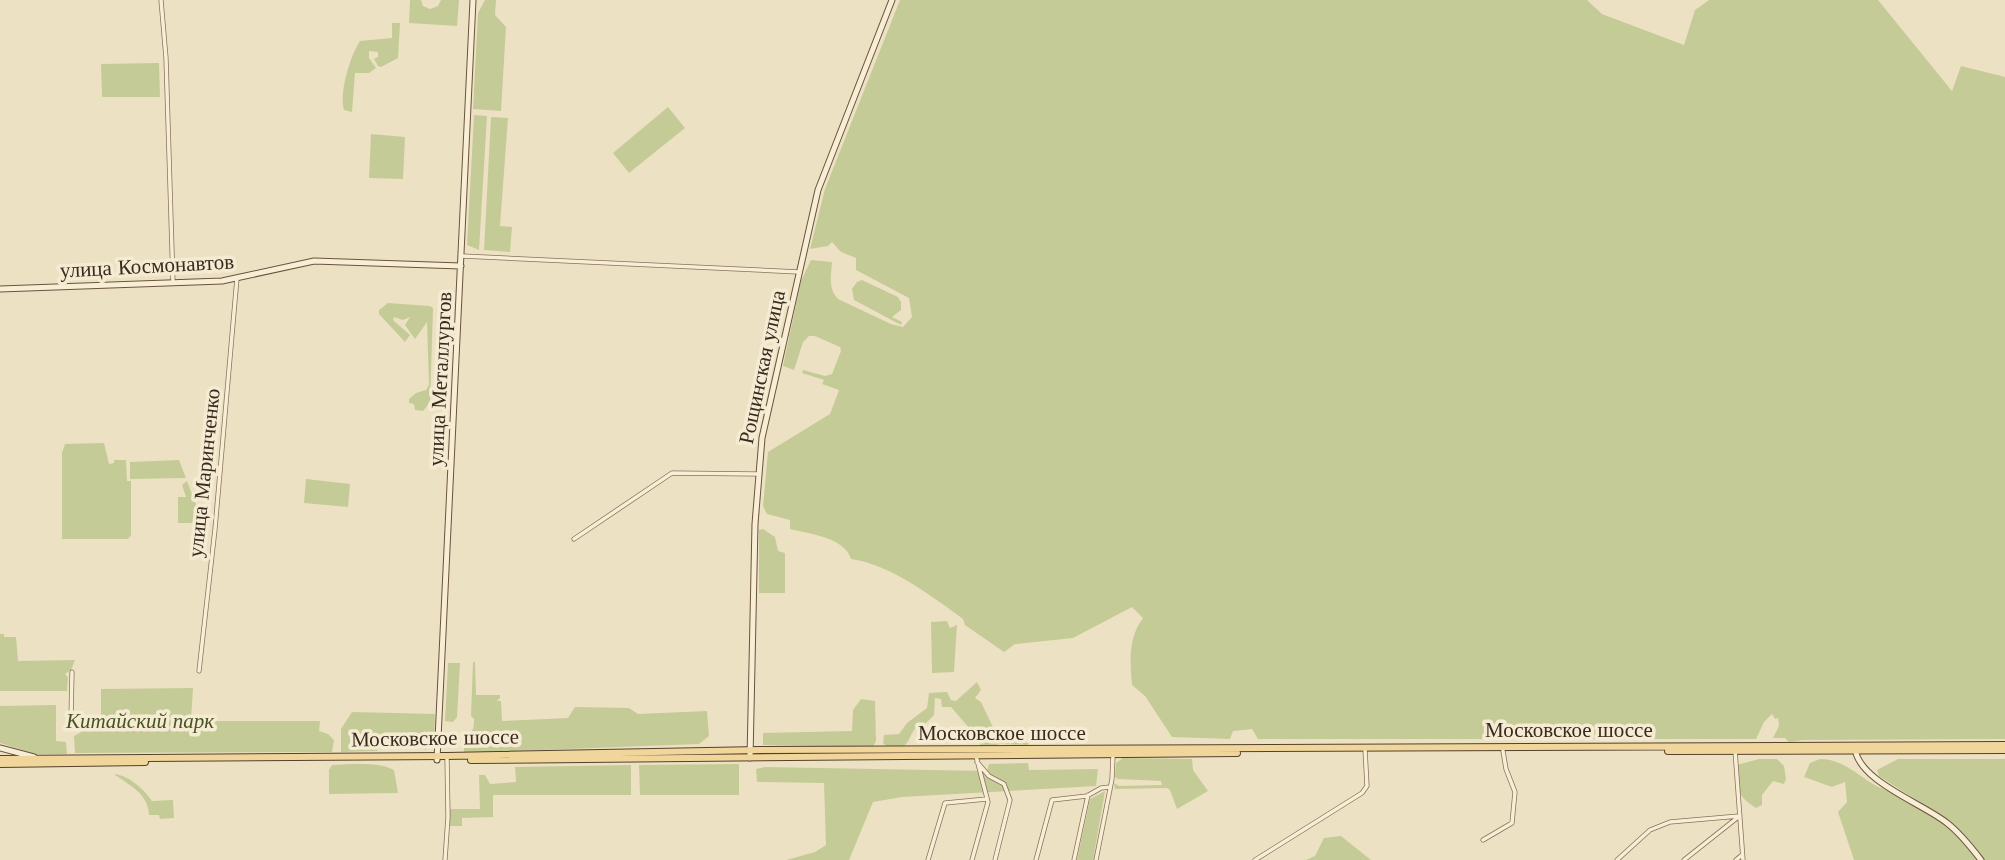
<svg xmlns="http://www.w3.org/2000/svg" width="2005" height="860" font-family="'Libre Baskerville',serif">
<rect width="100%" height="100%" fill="#ede1c3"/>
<!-- green -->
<path fill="#c5cb97" d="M 410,0 L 421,0 L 423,6 L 430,9 L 438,6 L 441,0 L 459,0 L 457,26 L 409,23 Z
M 485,0 L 496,0 L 495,15 L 506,27 L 501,111 L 473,109 L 478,13 Z
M 900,0 L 1587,0 L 1602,14 L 1684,45 L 1695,10 L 1709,0 L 1878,0 L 1952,91 L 1961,66 L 2005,77 L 2005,739 L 1803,740 L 1789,742 L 1785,738 L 1773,738 L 1779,726 L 1778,718 L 1775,719 L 1772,714 L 1764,722 L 1756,739 L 1258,739 L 1252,729 L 1233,731 L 1230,739 L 1172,737 L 1145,696 L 1132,685 C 1130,661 1128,638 1143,618 L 1132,607 L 1073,638 L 1015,644 L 1004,652 L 965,625 L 963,619 C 932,596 889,564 851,559 C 844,537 810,534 790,529 L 790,520 L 767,514 L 763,506 L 768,452 L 830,414 L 839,390 L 822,384 L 824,380 L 802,373 L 803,370 L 825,376 L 832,374 L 841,351 L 840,347 L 815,336 L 809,336 L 803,342 L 794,370 L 783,366 L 801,281 L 811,260 L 832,262 C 831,276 828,288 838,299 L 891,324 L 903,327 L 912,317 L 909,298 L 856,270 L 856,258 L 841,252 L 832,242 L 828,246 L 810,249 L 825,189 Z
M 392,23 L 400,23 L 398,58 L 381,67 L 378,66 L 374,59 L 378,57 L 378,52 L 369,51 L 369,58 L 376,68 L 369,73 L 355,73 L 352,112 L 344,110 C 339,93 350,56 360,41 L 392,38 Z
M 159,63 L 160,97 L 102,97 L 101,64 Z
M 668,107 L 685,128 L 629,173 L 613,153 Z
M 474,115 L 487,116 L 479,250 L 467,245 Z
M 491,117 L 508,118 L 500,226 L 512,227 L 510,252 L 484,250 Z
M 371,134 L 405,137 L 403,179 L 369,178 Z
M 862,280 L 898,297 L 901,302 L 901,310 L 892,317 L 902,322 L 901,325 L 854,300 L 852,289 L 857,282 Z
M 388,303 L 430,306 L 433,308 L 430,402 L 423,411 L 415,410 L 414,404 L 409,403 L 409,399 L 416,393 L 426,390 L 429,385 L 427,322 L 415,339 L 405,325 L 410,317 L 403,320 L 394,317 L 393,320 L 410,335 L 405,342 L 379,314 L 379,310 Z
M 104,443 L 109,464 L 114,463 L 114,460 L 126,460 L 127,481 L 131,481 L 131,535 L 128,539 L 62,539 L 62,453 L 65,444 Z
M 179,460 L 186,478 L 130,479 L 130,462 Z
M 306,479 L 350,484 L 348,507 L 304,503 Z
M 187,481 L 200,515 L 200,523 L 178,523 L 178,497 L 186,497 L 182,485 Z
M 763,529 L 775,537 L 778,551 L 785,553 L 785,593 L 759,593 L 759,530 Z
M 947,621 L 950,628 L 957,625 L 954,672 L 932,673 L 931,622 Z
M 0,634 L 4,634 L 4,637 L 16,637 L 18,661 L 75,660 L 71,670 L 65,674 L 68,677 L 67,691 L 0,691 Z
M 473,662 L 475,662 L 476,695 L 500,695 L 500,698 L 497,701 L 501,701 L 502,721 L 568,718 L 575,707 L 629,708 L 638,714 L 707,711 L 709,736 L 699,744 L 464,753 L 464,736 C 474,733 474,727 474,719 L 471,716 Z
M 448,663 L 460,663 L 457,717 L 453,722 L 445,721 Z
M 977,682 L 981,690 L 975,698 L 981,702 L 1000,742 L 1029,743 L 1027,745 L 1000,744 L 984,748 L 967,733 L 971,730 L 951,707 L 942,707 L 941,699 L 935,698 L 934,715 L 925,724 L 919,724 C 909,734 912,739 903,747 L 887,747 L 883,743 L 884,735 L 899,734 L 907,723 L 927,708 L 929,693 L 947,692 L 951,700 L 956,701 Z
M 193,688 L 191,721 L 320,721 L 319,731 L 328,734 L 334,740 L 332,752 L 75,753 L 74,736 L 83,731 L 88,722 L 101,715 L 101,689 Z
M 861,699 L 875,701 L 876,741 L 873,747 L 763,745 L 763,733 L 852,731 L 853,710 Z
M 56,705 L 56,741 L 66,742 L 67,754 L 34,754 L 0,743 L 0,706 Z
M 352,712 L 435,714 L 434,738 L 426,750 L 408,741 L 383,740 L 377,751 L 341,752 L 341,729 Z
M 1123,758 L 1192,759 L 1193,770 L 1208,791 L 1177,809 L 1170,790 L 1167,788 L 1115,789 L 1114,783 L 1119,786 L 1162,785 L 1161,781 L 1118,779 L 1115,777 L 1116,763 Z
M 1759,759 L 1777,759 L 1784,766 L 1786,779 L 1784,784 L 1773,781 L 1762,795 L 1762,805 L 1756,808 C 1735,795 1738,787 1737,765 Z
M 1820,759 C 1841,759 1857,774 1873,784 C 1881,789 1890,791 1898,795 C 1930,810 1956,832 1978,860 L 1854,860 L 1838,812 L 1847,802 L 1845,782 L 1832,787 L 1804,777 L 1810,763 Z
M 1898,759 L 2005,759 L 2005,860 L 1983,860 L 1938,814 L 1879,776 L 1877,770 Z
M 1028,763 L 1029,770 L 1098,769 L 1096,786 L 902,797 L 873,802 L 849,860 L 786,860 L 815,852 L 826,845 L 824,783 L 757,782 L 756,769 L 765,767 L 987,771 L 989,764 Z
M 352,764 C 366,764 381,763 394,770 L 398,793 L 329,794 L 329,770 L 332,765 Z
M 739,764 L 739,795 L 640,795 L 639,765 Z
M 631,765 L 631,795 L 493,795 L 493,817 L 462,818 L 462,826 L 449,826 L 450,809 L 480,809 L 479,775 L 485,775 L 490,784 L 516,782 L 515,767 Z
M 114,774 C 128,775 144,789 152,801 L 173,800 L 174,818 L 160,819 L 159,815 L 149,815 C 148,793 130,786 114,774 Z
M 1105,791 L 1093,860 L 1077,860 L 1090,799 Z
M 1341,836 L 1371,860 L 1306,860 L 1315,856 L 1324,838 Z"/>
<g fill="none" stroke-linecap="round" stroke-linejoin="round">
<defs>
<path id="street" d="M 161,0 L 166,58 L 173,283
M 462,256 L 799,272
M 574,539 L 672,473 L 757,474
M 199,671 L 215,529 L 237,278
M 71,718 L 72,672
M 1735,750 L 1743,860
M 977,762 L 989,776 L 1004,784 L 1010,800 L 995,860
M 1483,840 L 1512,823 L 1515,792 L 1506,769 L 1503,751
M 445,860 L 448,817 L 447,757
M 928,860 L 945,803 L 987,799
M 972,860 L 988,802 L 976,756
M 1036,860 L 1052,800 L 1087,796 L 1101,788 L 1110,787
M 1074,860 L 1088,795
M 1096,860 L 1112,779 L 1113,755
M 1255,860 L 1362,793 L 1367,786 L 1365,749
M 1617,860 L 1650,830 L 1670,822 L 1739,816
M 1684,860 L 1737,818
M 1736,860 L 1742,855"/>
<path id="secondary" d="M 0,289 L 222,281 L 314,261 L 461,266
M 0,748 L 34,757
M 1855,748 C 1858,781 1922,803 1947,823 C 1960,833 1971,847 1981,860
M 750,758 L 755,524 L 762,438 L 818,190 L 892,0
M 437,760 L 473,0"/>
<path id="primary" d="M 1668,751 L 2005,750
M 0,759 L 447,756 L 760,750 L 2005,745
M 471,760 L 1237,753
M 0,764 L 145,762"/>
</defs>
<!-- street casing -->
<use href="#street" stroke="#87725a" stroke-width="5"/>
<!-- secondary casing -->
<use href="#secondary" stroke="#69533d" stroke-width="7"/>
<!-- primary casing -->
<use href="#primary" stroke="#55402e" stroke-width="8"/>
<!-- street -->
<use href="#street" stroke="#f8eed6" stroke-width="3.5"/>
<!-- secondary -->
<use href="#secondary" stroke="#f8eed6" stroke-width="5"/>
<!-- primary -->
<use href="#primary" stroke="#f0d69b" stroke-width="6"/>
</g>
<g text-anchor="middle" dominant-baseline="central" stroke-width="7" stroke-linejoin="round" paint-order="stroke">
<!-- street labels -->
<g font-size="21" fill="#372a1e" stroke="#f5ebd2">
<text transform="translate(147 266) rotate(-3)">улица Космонавтов</text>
<text transform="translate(762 367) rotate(-78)">Рощинская улица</text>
<text transform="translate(440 379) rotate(-87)">улица Металлургов</text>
<text transform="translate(204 473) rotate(-84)">улица Маринченко</text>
<text x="1569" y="730">Московское шоссе</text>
<text x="1002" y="733">Московское шоссе</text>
<text transform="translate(435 738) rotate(-1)">Московское шоссе</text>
</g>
<!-- park labels -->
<g font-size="21" font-style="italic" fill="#475325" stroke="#f5ebd2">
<text x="140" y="721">Китайский парк</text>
</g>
</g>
</svg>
